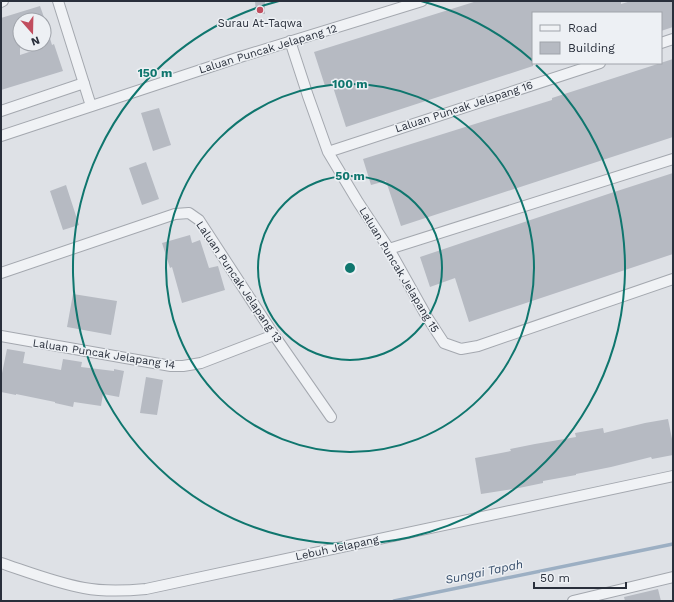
<svg xmlns="http://www.w3.org/2000/svg" width="674" height="602" font-family="'Work Sans',sans-serif">
<rect width="100%" height="100%" fill="#dee1e6"/>
<g fill="none" stroke-linecap="round" stroke-linejoin="round">
<!-- stream -->
<path stroke="#9cafc3" stroke-width="3.5" d="M 394,601 L 673,544"/>
</g>
<!-- building -->
<path fill="#b6bac2" d="M 255,1 L 265,1 L 265,14 L 256,14 Z
M 477,1 L 621,1 L 621,4 L 631,1 L 673,1 L 673,27 L 661,31 L 661,13 L 533,13 L 533,66 L 346,127 L 332,84 L 325,86 L 314,52 Z
M 40,6 L 45,20 L 20,20 L 20,55 L 44,47 L 44,25 L 46,25 L 52,45 L 54,44 L 63,71 L 1,90 L 1,18 Z
M 673,59 L 673,137 L 401,226 L 386,181 L 371,185 L 363,159 L 552,100 L 552,98 Z
M 159,108 L 171,145 L 153,151 L 141,113 Z
M 146,162 L 159,199 L 142,205 L 129,168 Z
M 673,173 L 673,254 L 469,322 L 455,278 L 430,287 L 420,257 L 611,193 Z
M 66,185 L 79,225 L 63,230 L 50,191 Z
M 190,235 L 192,243 L 200,240 L 209,268 L 218,266 L 225,290 L 182,303 L 172,267 L 170,268 L 162,243 Z
M 73,294 L 117,301 L 111,335 L 67,327 Z
M 7,349 L 25,352 L 23,363 L 61,370 L 63,359 L 82,362 L 81,367 L 114,371 L 114,369 L 124,371 L 119,397 L 103,394 L 101,406 L 74,402 L 73,407 L 55,403 L 55,402 L 16,394 L 16,395 L 1,392 L 1,378 Z
M 146,377 L 163,380 L 157,415 L 140,413 Z
M 668,419 L 673,444 L 673,455 L 652,459 L 651,457 L 611,467 L 576,474 L 576,475 L 543,481 L 543,483 L 519,488 L 481,494 L 475,458 L 511,451 L 510,449 L 535,444 L 576,437 L 575,433 L 603,428 L 604,433 L 645,423 Z
M 658,589 L 661,601 L 625,601 L 624,597 Z"/>
<g fill="none" stroke-linecap="round" stroke-linejoin="round">
<defs>
<path id="street" d="M 58,1 L 91,106
M 1,2 L 3,1
M 290,41 L 308,96 L 328,152 L 358,202 L 389,249 L 427,317 L 444,343 L 461,349 L 478,346 L 673,279
M 661,43 L 673,39
M 1,111 L 84,83
M 1,136 L 240,57 L 422,1
M 328,152 L 600,63
M 389,249 L 673,159
M 1,273 L 175,214 L 189,213 L 199,220 L 274,335 L 331,417
M 1,336 L 171,366 L 183,366 L 201,363 L 274,335
M 1,563 C 28,572 56,583 84,588 C 105,592 125,591 146,589 L 673,476
M 573,601 L 673,577"/>
</defs>
<!-- street casing -->
<use href="#street" stroke="#a4a8af" stroke-width="12"/>
<!-- street -->
<use href="#street" stroke="#f0f2f5" stroke-width="10"/>
</g>
<!-- distance rings -->
<g fill="none" stroke="#0f766e" stroke-width="2">
<circle cx="350" cy="268" r="92"/>
<circle cx="350" cy="268" r="184"/>
<path d="M421 1A276 276 0 0 1 533 61M536 65A276 276 0 1 1 279 1"/>
</g>
<!-- markers -->
<circle fill="#c14d5e" stroke="#edf0f4" stroke-width="1.5" cx="260" cy="10" r="4"/>
<g text-anchor="middle" dominant-baseline="central" stroke-width="3" stroke-linejoin="round" paint-order="stroke">
<!-- poi labels -->
<g font-size="11" fill="#292f3b" stroke="#edf0f4">
<text x="260" y="23">Surau At-Taqwa</text>
</g>
<!-- street labels -->
<g font-size="11" fill="#292f3b" stroke="#edf0f4">
<text transform="translate(268 49) rotate(-17)">Laluan Puncak Jelapang 12</text>
<text transform="translate(464 107) rotate(-18)">Laluan Puncak Jelapang 16</text>
<text transform="translate(399 270) rotate(59)">Laluan Puncak Jelapang 15</text>
<text transform="translate(239 282) rotate(56)">Laluan Puncak Jelapang 13</text>
<text transform="translate(104 354) rotate(9)">Laluan Puncak Jelapang 14</text>
<text transform="translate(337 548) rotate(-12)">Lebuh Jelapang</text>
</g>
<!-- water labels -->
<g font-size="12" font-style="italic" fill="#374e6b" stroke="#edf0f4">
<text transform="translate(484 572) rotate(-12)">Sungai Tapah</text>
</g>
</g>
<circle cx="350" cy="268" r="6" fill="#0f766e" stroke="#edf0f4" stroke-width="2"/>
<g font-size="12" text-anchor="middle" font-weight="bold" fill="#0f766e" stroke="#edf0f4" stroke-width="3" stroke-linejoin="round" paint-order="stroke">
<text x="155" y="77">150 m</text>
<text x="350" y="88">100 m</text>
<text x="350" y="180">50 m</text>
</g>
<!-- border -->
<rect width="674" height="602" fill="none" stroke="#292f3b" stroke-width="4"/>
<!-- legend -->
<rect x="532" y="12" width="130" height="52" fill="#edf0f4" stroke="#9fa3aa"/>
<rect x="540" y="25" width="20" height="6" fill="#f0f2f5" stroke="#9fa3aa"/>
<text x="568" y="32" font-size="12" fill="#292f3b">Road</text>
<rect x="540" y="42" width="20" height="12" fill="#b6bac2" stroke="#9fa3aa"/>
<text x="568" y="52" font-size="12" fill="#292f3b">Building</text>
<!-- north arrow -->
<g transform="translate(32 32) rotate(160)"><circle r="19" fill="#edf0f4" stroke="#9fa3aa"/>
<path d="M0-3L7 15L0 10L-7 15Z" fill="#c14d5e"/>
<text y="-6" font-size="11" font-weight="bold" text-anchor="middle" fill="#292f3b">N</text>
</g>
<!-- scale -->
<path d="M534 582v6h92v-6" fill="none" stroke="#292f3b" stroke-width="2"/>
<text x="540" y="582" font-size="12" fill="#292f3b" stroke="#edf0f4" stroke-width="3" paint-order="stroke">50 m</text>
</svg>
